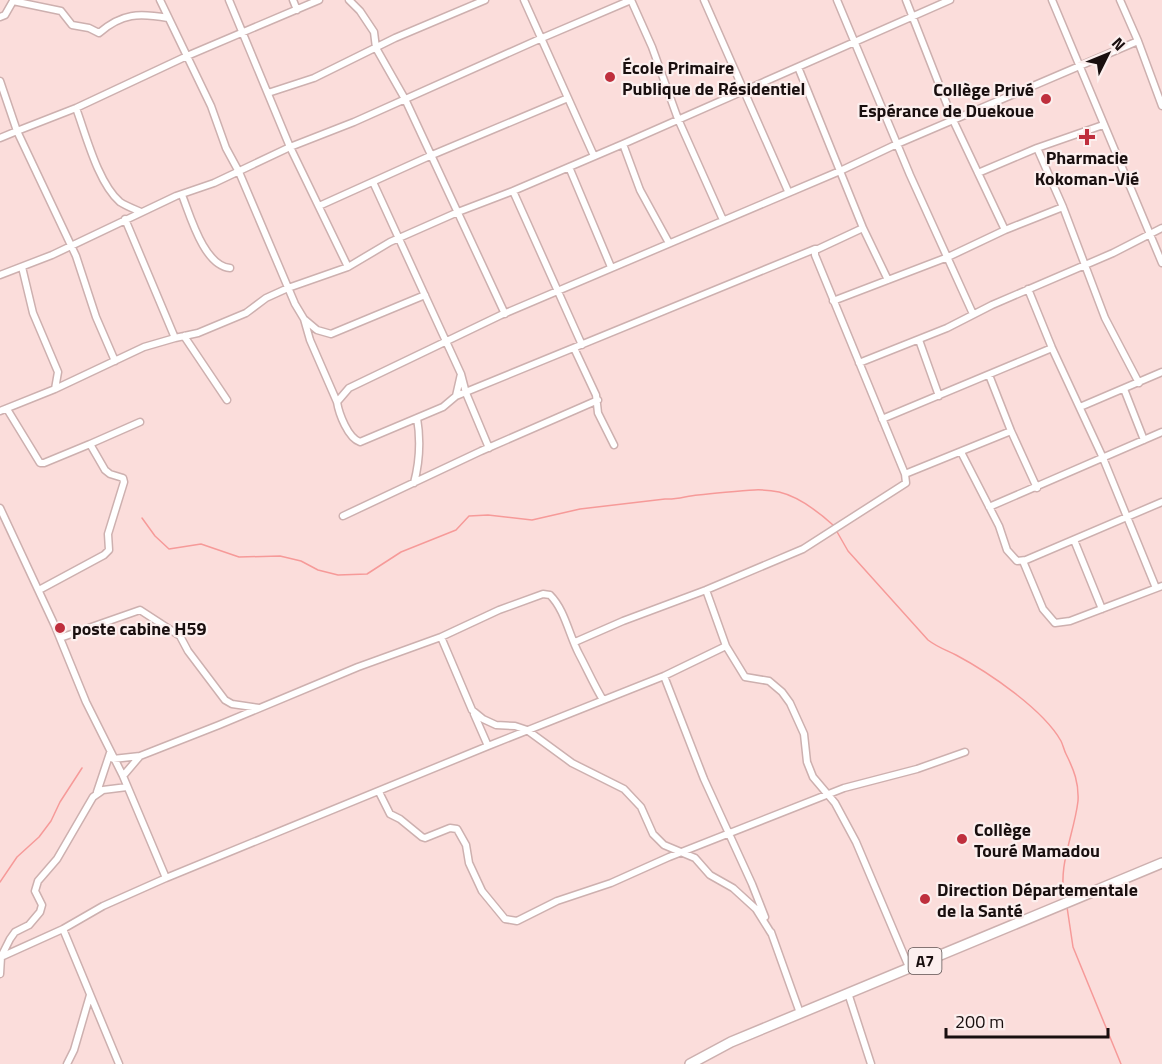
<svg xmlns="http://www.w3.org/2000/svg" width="1162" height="1064" font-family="'Titillium Web',sans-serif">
<rect width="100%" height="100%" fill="#fbdddb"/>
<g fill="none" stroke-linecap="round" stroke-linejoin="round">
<!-- stream -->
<path stroke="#f69a99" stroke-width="1.5" d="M 142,518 L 155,536 L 169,549 L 201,544 L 239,557 L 280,556 L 301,561 L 318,570 L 338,575 L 367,574 L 401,552 L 456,530 L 469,516 L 488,515 L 532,520 L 580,509 L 665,499 C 677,500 686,496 698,495 C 762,490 781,478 833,525
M 836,530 L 848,551 L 928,640 C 937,647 946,650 956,655 C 988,672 1043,709 1061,741 C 1063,745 1064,750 1066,754 C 1074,770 1079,783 1078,801 C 1074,835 1057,866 1065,900
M 0,882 L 17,857 L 39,837 L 51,821 L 60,802 L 82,768
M 1067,907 L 1073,947 L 1121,1064"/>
<defs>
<path id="minor" d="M 160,0 L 211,106 L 226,148 L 239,172 L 295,304 L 304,319 L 317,330 L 331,334 L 425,295
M 229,0 L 290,147 L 348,267
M 293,0 L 297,10
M 349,0 L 360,11 L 374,32 L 376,48 L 405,99 L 505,314
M 524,0 L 594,156
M 631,0 L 652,47 L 678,119 L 723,220
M 704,0 L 788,191
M 837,0 L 910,175 L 973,314
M 906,0 L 953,120 L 1005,230
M 1052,0 L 1162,263
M 1120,0 L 1138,41 L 1162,106
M 0,17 L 5,15 L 13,1 L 61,11 L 72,25 L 89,28 L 99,33 C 122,13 139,13 168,18
M 798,67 L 863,228 L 888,280
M 0,81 L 17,131 L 0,138
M 268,93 L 314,78 L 395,38 L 485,0
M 76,108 C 86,135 98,183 120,202 C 126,206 134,209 141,212
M 623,144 L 640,190 L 669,243
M 1037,148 L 1063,207 L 1105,318 L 1139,383
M 569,167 L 611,267
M 978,173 L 1037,148 L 1103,125
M 373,182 L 461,374 L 466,393 L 489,448
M 513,191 L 582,345
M 182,195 C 190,215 204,266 230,268
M 319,206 L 432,155 L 568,98
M 125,219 L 175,338
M 22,267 L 33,313 L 58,372 L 55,389
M 0,275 L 52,255 L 176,196 L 214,183 L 290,147 L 354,122 L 542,38 L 631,0
M 1028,289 L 1052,348 L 1103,458 L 1156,588
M 833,301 L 948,257 L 1005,230 L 1063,207
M 304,319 L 310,340 L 337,402
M 184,336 L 227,400
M 919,340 L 939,396
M 574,348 L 596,395 L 598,413 L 614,445
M 115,361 L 96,317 L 76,256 L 17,131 L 76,108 L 187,56 L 319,0
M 859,363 L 947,328 L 992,305 L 1113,253 L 1162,228
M 461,374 L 456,396 L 443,407 L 360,442 C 348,438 339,414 337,402 L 349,388 L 501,315 L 840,171 L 897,144 L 1138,41
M 989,375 L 1011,431 L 1037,488
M 1124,389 L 1144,440
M 456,396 L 815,249
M 1080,407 L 1162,372
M 7,409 L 40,463 L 44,463 L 90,444 L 105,470 L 110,474 L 123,478 L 124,482 L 108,534 L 109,550 L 104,555 L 39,590
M 0,411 L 55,389 L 144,347 L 175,338 L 198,333 L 246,313 L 266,298 L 288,288 L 348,267 L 390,242 L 458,212 L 513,191 L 623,144 L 950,0
M 882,419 L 1052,348
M 90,444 L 140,422
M 961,452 L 999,526 L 1007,550 L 1017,561 L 1026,560 L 1162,502
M 905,474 L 1011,431
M 414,483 C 420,460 421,441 417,418
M 989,507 L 1162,432
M 0,508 L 55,626 L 86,702 L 123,776 L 166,878
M 343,516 L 481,451 L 598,400
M 1074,540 L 1102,609
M 1023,561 L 1043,609 L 1055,623 L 1070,621 L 1162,586
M 441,637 L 472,710 L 483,719 L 496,725 L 515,726 L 527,730 L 572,763 L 624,789 L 641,807 L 653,834 L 664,845 L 695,858 L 710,875 L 733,888 L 756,909 L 771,933
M 60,638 L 140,610 L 180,636 L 188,651 L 225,700 L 232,704 L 259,708
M 575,642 L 623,621 L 706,590 L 803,549 L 906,483 L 905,474 L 815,255 L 815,249 L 818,249 L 863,228
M 726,646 L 745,677 L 769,681 L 782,692 L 790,703 L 804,734 L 807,762 L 813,777 L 835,803 L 856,842 L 909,967
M 664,676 L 704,779 L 752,884 L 765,917
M 474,714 L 488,746
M 113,759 L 140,756
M 123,776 L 140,756 L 219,725 L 358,667 L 441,637 L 499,610 L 543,594 L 550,595 C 565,610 569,635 579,654 C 587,669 594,685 603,700
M 97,792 L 110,753
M 379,792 L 390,814 L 400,819 L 422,837 L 425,838 L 450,828 L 457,829 L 466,845 L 469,863 L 482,891 L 505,919 L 517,921 L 557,901 L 611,883 L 669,857 L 844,788 L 917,769 L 965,752
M 63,929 L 119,1064
M 771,932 L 800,1013
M 1,957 L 63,929 L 103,906 L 166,878 L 488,746 L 664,676 L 726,646 L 706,590
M 0,974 L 1,957 L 10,939 L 15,932 L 29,925 L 40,912 L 42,905 L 35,891 L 38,881 L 57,859 L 93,797 L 103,790 L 127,787
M 848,993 L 871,1064
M 67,1064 L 74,1050 L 90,995"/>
<path id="highway" d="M 690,1064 L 731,1042 L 1162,863"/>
</defs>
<!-- minor casing -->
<use href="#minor" stroke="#cdb0af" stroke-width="9"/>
<!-- highway casing -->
<use href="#highway" stroke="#cdb0af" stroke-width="12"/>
<!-- minor -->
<use href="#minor" stroke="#fff" stroke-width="6"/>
<!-- highway -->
<use href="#highway" stroke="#fff" stroke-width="9"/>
</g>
<!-- markers -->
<g fill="#bf2f3d" stroke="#fcefee" stroke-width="2">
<circle cx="610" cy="77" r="6"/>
<circle cx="1046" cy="99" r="6"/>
<path d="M1084 128h6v6h6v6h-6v6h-6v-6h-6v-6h6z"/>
<circle cx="60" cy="628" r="6"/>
<circle cx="962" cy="839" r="6"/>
<circle cx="925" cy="899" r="6"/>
</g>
<g text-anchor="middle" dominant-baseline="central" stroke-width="4.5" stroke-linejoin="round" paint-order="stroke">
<!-- shield labels -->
<rect fill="#fcefee" stroke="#5d5252" stroke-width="1.5" x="908.5" y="948" width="33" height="26" rx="4.5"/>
<g font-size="16" font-weight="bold" fill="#190f0f">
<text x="925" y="961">A7</text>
</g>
<!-- poi labels -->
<g font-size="18" font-weight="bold" fill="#190f0f" stroke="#fcefee" text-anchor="start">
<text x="622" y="67">École Primaire<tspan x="622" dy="21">Publique de Résidentiel</tspan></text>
<text x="1034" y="89" text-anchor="end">Collège Privé<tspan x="1034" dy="21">Espérance de Duekoue</tspan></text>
<text x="1087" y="157" text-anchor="middle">Pharmacie<tspan x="1087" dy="21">Kokoman-Vié</tspan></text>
<text x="72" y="628">poste cabine H59</text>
<text x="974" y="829">Collège<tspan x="974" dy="21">Touré Mamadou</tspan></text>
<text x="937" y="889">Direction Départementale<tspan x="937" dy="21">de la Santé</tspan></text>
</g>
</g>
<!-- north arrow -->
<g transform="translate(1108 54) rotate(47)" stroke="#fcefee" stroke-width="4.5" paint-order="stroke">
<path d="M0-4.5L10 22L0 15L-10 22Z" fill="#190f0f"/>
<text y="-9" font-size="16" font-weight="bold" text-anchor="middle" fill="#190f0f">N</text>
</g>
<!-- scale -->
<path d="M946 1028v9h162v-9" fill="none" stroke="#190f0f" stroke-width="3"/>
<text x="955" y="1028" font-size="18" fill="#190f0f" stroke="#fcefee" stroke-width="4.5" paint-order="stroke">200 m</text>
</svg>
